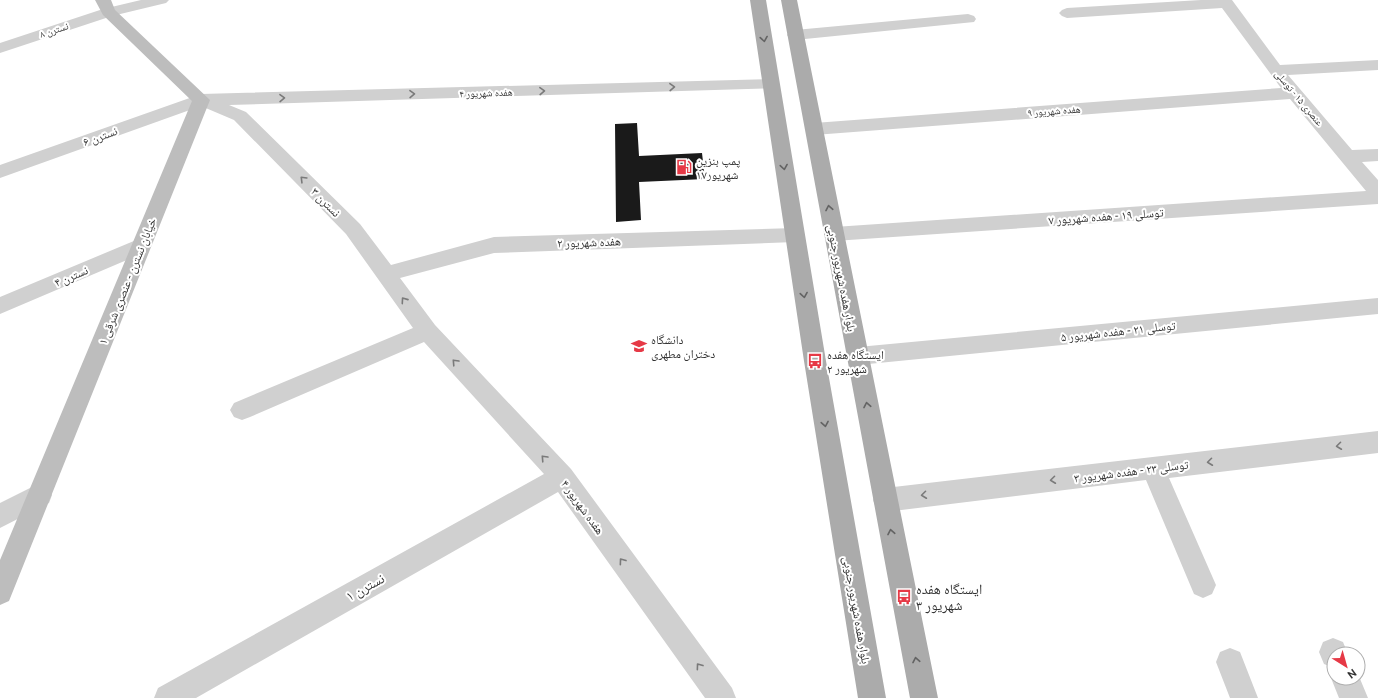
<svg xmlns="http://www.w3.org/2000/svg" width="1378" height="698" font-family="Ubuntu,'Noto Naskh Arabic',sans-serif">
<rect width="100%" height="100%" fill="#fff"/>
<!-- building -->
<path fill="#1a1a1a" d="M 637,123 L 639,156 L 702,153 L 705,179 L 639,182 L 641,220 L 616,222 L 615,124 Z"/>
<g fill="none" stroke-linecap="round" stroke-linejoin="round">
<!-- street -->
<path fill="#d0d0d0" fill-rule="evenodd" d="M 141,0 L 169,0 L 166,3 L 112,16 L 0,53 L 0,43 L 103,9 Z
M 1201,0 L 1232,0 L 1280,65 L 1378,60 L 1378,70 L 1288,75 L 1352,150 L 1378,149 L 1378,161 L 1362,162 L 1378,180 L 1378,204 L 834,241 L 827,239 L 824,234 L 827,229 L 834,227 L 1366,191 L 1290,99 L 814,135 L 808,133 L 805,129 L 808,125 L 814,123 L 1281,88 L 1222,8 L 1067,18 L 1062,16 L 1059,13 L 1062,10 L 1067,8 Z
M 968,14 L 974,16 L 976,19 L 974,22 L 795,40 L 789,38 L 787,35 L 789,32 L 795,30 Z
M 771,79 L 777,80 L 779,84 L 777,88 L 229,105 L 246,112 L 360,224 L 391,265 L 494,237 L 795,228 L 802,230 L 805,235 L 802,240 L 795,242 L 494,253 L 400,278 L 435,325 L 571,469 L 732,688 L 736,698 L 705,698 L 558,492 L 196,698 L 154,698 L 158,688 L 544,474 L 424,342 L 250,417 L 242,420 L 234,417 L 230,410 L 234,403 L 413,328 L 346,234 L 234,120 L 201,106 L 0,178 L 0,165 L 201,94 Z
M 141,238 L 148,241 L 151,246 L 148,251 L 0,314 L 0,297 Z
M 1378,298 L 1378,314 L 858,365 L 850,363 L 847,356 L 850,349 L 858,347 Z
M 1378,431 L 1378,453 L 1169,478 L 1216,585 L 1212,594 L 1203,598 L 1194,594 L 1146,480 L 885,512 L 876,508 L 873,500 L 876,492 L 885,488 Z
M 40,483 L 49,487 L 52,495 L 49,503 L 0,528 L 0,503 Z
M 1333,638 L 1343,642 L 1348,654 L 1334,654 L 1334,668 L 1324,664 L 1319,652 L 1323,642 Z
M 1230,648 L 1240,652 L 1258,698 L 1230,698 L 1216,662 L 1220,652 Z
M 1334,670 L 1334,678 L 1358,678 L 1358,674 L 1368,698 L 1339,698 L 1331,678 Z"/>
<!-- secondary -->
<path fill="#bdbdbd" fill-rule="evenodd" d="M 95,0 L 111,0 L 115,10 L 210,100 L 9,601 L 0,605 L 0,560 L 192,101 L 103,15 Z"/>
<!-- primary -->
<path fill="#ababab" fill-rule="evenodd" d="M 750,0 L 766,0 L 826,361 L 886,698 L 858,698 L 804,361 Z
M 781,0 L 797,0 L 938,698 L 910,698 Z"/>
</g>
<!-- one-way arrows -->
<defs><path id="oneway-chevron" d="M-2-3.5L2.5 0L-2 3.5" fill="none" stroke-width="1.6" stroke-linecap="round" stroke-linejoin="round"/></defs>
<g stroke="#636363">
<use href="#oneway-chevron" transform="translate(764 39) rotate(81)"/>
<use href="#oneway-chevron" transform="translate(784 167) rotate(81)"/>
<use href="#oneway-chevron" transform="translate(829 208) rotate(-101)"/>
<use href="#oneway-chevron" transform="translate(804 295) rotate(81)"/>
<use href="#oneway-chevron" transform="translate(867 405) rotate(-101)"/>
<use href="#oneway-chevron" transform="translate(825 424) rotate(80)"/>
<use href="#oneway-chevron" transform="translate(891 532) rotate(-101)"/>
<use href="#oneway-chevron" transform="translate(916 660) rotate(-101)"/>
</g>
<g stroke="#7a7a7a">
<use href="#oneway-chevron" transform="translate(672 87) rotate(-2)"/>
<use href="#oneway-chevron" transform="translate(542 91) rotate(-2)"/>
<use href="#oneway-chevron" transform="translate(412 94) rotate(-1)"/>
<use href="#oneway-chevron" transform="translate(282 98) rotate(-1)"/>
<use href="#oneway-chevron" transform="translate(303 179) rotate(-135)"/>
<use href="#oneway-chevron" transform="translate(404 300) rotate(-125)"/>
<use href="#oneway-chevron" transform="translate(455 362) rotate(-133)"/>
<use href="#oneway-chevron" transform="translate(1339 446) rotate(173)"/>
<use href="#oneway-chevron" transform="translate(544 458) rotate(-133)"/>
<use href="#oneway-chevron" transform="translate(1210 462) rotate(173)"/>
<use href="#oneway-chevron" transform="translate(1053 480) rotate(173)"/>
<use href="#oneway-chevron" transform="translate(924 495) rotate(173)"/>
<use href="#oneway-chevron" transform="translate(622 561) rotate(-126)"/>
<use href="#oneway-chevron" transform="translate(699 666) rotate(-126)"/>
</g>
<!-- icons -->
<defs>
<symbol id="fuel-bare" viewBox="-9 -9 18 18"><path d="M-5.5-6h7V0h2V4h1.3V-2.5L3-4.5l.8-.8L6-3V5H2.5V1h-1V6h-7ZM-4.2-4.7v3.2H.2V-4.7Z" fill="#e63946" stroke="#fff" stroke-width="2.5" paint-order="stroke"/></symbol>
<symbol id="university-bare" viewBox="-9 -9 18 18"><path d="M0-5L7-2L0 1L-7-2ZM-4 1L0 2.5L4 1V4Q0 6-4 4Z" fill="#e63946" stroke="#fff" stroke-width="2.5" paint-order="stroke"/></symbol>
<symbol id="bus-bare" viewBox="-9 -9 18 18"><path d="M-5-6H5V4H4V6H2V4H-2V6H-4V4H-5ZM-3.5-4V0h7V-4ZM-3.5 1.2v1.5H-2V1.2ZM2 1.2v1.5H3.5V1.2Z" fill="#e63946" stroke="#fff" stroke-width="2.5" paint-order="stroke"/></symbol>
</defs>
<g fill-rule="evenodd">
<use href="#fuel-bare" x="673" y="156" width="22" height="22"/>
<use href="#university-bare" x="628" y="335" width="22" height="22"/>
<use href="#bus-bare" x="804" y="350" width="22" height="22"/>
<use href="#bus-bare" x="893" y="586" width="22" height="22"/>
</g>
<g text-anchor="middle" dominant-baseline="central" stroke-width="4" stroke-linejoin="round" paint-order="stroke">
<!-- far-street labels -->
<g font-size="10" fill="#333" stroke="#fff">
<text transform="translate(54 30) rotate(-18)">نسترن ۸</text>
<text transform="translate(486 93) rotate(-2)">هفده شهریور ۴</text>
<text transform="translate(1299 98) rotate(50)">عنصری ۱۵ - توسلی</text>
<text transform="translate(1054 111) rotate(-4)">هفده شهریور ۹</text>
</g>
<!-- street labels -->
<g font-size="12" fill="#333" stroke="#fff">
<text transform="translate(100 136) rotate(-20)">نسترن ۶</text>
<text transform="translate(326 202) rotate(45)">نسترن ۳</text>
<text transform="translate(1106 216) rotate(-4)">توسلی ۱۹ - هفده شهریور ۷</text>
<text transform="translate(589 242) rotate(-2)">هفده شهریور ۲</text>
<text transform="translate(71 276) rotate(-23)">نسترن ۴</text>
<text transform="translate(842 278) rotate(79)">بلوار هفده شهریور جنوبی</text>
<text transform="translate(127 281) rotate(-68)">خیابان نسترن - عنصری شرقی ۱</text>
<text transform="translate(1118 331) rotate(-6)">توسلی ۲۱ - هفده شهریور ۵</text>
<text transform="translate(1131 471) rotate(-7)">توسلی ۲۳ - هفده شهریور ۳</text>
<text transform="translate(583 507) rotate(54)">هفده شهریور ۴</text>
<text transform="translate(857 610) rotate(80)">بلوار هفده شهریور جنوبی</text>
</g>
<!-- poi labels -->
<g font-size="12" fill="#333" stroke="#fff" text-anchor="start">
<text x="696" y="160">پمپ بنزین<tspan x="696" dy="14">۱۷شهریور</tspan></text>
<text x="651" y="339">دانشگاه<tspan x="651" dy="14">دختران مطهری</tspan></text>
<text x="827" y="354">ایستگاه هفده<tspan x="827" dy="14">شهریور ۲</tspan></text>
</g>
<!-- near-street labels -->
<g font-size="14" fill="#333" stroke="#fff">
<text transform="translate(365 587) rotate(-29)">نسترن ۱</text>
</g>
<!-- near-poi labels -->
<g font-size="14" fill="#333" stroke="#fff" text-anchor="start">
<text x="916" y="589">ایستگاه هفده<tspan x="916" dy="16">شهریور ۳</tspan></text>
</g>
</g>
<!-- north arrow -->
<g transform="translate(1346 666) rotate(143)"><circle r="19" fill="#ffffff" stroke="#adadad"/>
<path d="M0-3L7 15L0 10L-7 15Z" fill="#e63946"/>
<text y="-6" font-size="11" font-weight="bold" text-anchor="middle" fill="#333333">N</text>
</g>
</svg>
